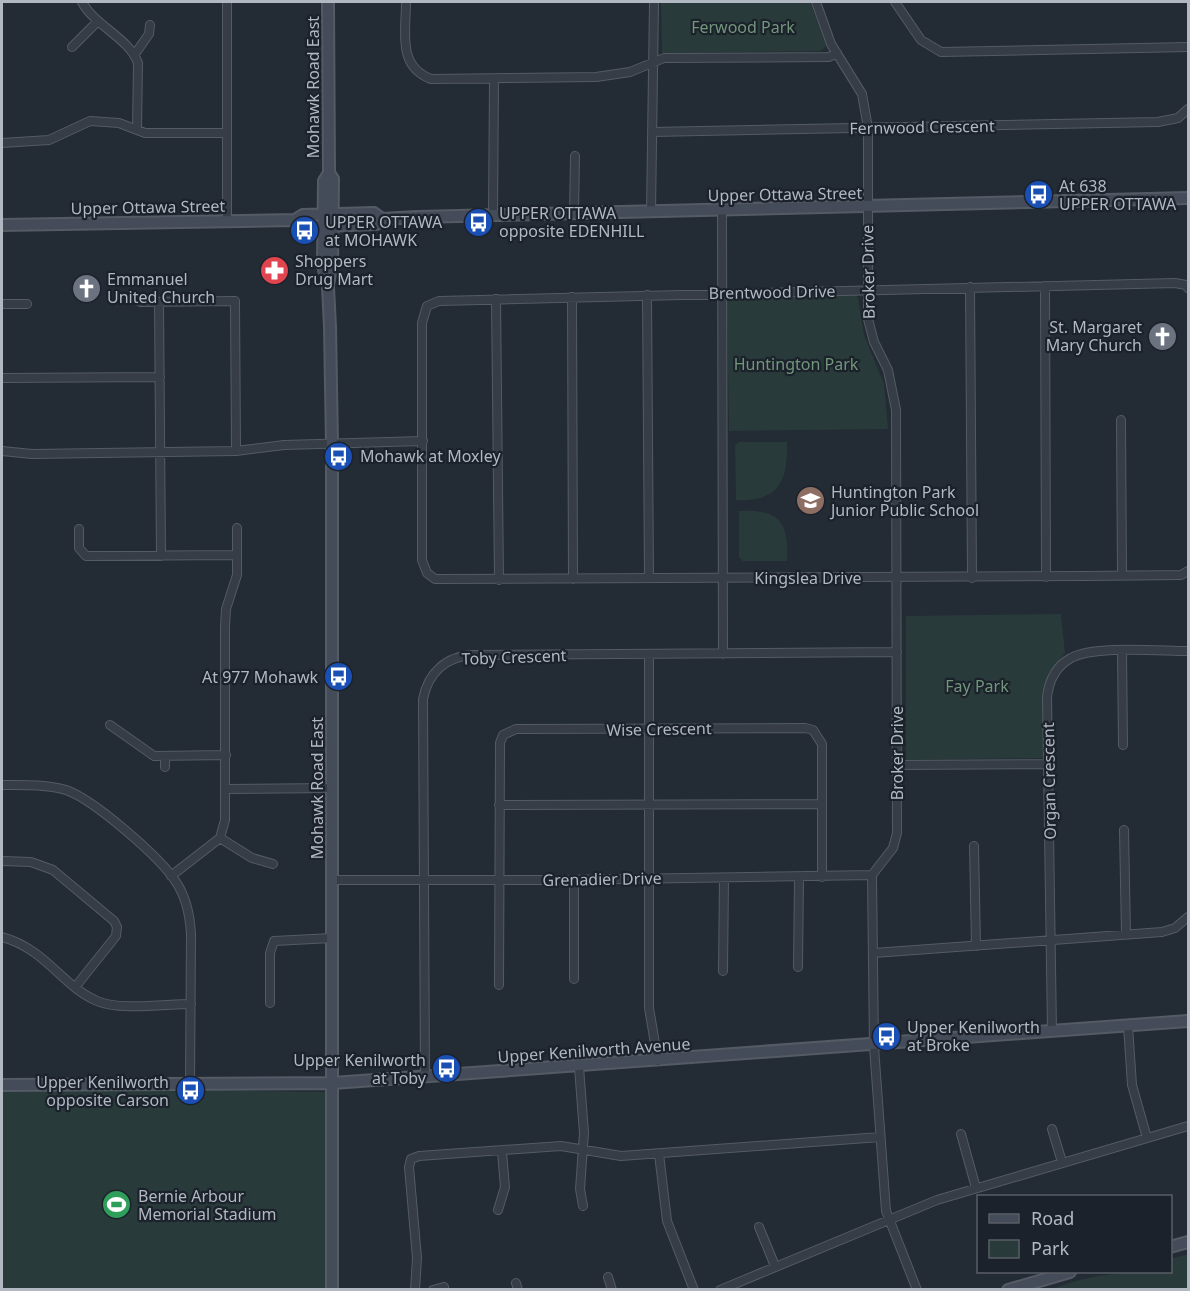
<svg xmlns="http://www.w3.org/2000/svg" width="1190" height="1291" font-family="'Noto Sans',sans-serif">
<rect width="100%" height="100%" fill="#232b35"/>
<!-- green -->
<path fill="#293a3a" d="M 661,2 L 810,2 L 826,46 L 821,51 L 662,53 Z
M 856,295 L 858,298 L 864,335 L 884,384 L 888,429 L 729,431 L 727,302 L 732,298 Z
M 739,442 L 787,442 C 788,481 779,502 736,500 L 735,445 Z
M 739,511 C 780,509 789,522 787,561 L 743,561 L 739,557 Z
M 1061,614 L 1065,653 L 1048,674 L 1043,758 L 906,760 L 906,616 Z
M 193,1090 L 325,1092 L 325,1289 L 2,1289 L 2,1092 Z
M 1188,1254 L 1188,1289 L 1053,1289 C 1091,1273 1129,1272 1170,1272 L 1171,1259 Z"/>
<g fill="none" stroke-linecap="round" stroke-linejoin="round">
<defs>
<path id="street" d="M 82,2 C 95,26 129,38 138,63 L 137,129
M 406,2 C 406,32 397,66 431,79 L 596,77 L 630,72 L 664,58 L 829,57 L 837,53
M 816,2 L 831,44 L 862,94 L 868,128 L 868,319 L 874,342 L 888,370 L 896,410 L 897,833 L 893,848 L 872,875 L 874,1047 L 886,1211 L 917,1290
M 895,2 L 921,40 L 941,52 L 1188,47
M 72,47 L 98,21
M 135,54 L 149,34 L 150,25
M 652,132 L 1158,122 L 1178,118 L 1188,109
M 2,143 L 49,140 L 90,121 L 119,123 L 145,133 L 225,133
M 722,210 L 723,654
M 651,212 L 654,2
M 574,214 L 575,156
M 493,216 L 494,79
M 227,221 L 227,2
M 1045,286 L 1046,577
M 970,287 L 972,578
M 1188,288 L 1186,285 L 1175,283 L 439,301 L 427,306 L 422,323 L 422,560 L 427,573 L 435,579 L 1085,576 L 1181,575 L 1188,571
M 647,295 L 649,578
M 572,297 L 573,579
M 496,299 L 499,580
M 140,302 L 235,301 L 236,451
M 159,303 L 161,556
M 2,304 L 27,304
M 2,378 L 160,377
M 1121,420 L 1122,576
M 2,451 L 32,454 L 236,451 L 284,445 L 423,441
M 79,529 L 79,548 L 86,556 L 237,555
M 1122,651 L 1123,745
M 649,655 L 649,1008 L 658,1061
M 110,725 L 154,756 L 226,755
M 897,765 L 1048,764
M 165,767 L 165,757
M 2,785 C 23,785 45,784 66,790 C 93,799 160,857 176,882 C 186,897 190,916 191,934 L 190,1085
M 226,789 L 333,788
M 499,805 L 820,804
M 1124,830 L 1126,934
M 220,838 L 252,858 L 273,864
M 974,846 L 976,946
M 2,861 L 31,862 L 53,870 L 114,921 L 117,927 L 116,936 L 76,986
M 171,876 L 220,838 L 225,820 L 225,627 L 226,609 L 237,575 L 237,528
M 332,880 L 564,880 L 872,875
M 2,937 C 46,949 62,986 97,1001 C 120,1011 166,1004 191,1004
M 874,953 L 1162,932 L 1175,928 L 1188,917
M 798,967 L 799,877
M 723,971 L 724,878
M 574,979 L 574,880
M 499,985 L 500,743 L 503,735 L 516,729 L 805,728 L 813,730 L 822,744 L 822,877
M 270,1003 L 270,953 L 274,941 L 332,938
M 1128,1026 L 1132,1085 L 1147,1138
M 1052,1032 L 1047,697 C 1049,681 1056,666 1071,658 C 1094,645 1160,651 1188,651
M 579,1067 L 584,1133 L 580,1189 L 583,1206
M 425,1076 L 423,699 C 428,673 446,656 473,655 L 897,652
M 1052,1129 L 1062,1162
M 961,1134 L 976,1188
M 659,1154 L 667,1221 L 694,1290
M 498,1210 L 505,1187 L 502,1152
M 759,1227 L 775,1266
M 608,1277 L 612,1290
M 516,1283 L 518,1290
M 415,1290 L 417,1258 L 409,1167 L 411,1159 L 419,1156 L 561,1146 L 621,1156 L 880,1137
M 433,1290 L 444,1287
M 720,1290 L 937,1200 L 1188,1126"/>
<path id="secondary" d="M 328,2 L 329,173 L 333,179 L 332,266 L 328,284
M 329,173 L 324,181 L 323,265 L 328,287 L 330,327 L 332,443 L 332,1290
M 295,220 L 303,226 L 324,226 L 376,224 L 382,219 L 417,217 L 1188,198
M 2,225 L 295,220 L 303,215 L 374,213 L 382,219
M 2,1085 L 333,1083 L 1188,1021
M 1170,1247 L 1188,1242
M 1008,1290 L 1070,1272"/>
</defs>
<!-- street casing -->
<use href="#street" stroke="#545b64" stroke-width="10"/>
<!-- secondary casing -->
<use href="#secondary" stroke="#545b64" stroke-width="14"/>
<!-- street -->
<use href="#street" stroke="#363d46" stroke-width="8"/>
<!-- secondary -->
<use href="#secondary" stroke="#454c59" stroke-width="10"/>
</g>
<!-- icons -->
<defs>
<symbol id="bus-disc" viewBox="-11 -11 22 22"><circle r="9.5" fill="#1a4fb4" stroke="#1c222b"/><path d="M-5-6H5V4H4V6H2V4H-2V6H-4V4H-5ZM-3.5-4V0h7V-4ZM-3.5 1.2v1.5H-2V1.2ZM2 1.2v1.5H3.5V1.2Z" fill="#fff"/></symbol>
<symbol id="pharmacy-disc" viewBox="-11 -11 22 22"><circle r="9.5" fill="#e0444e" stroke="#1c222b"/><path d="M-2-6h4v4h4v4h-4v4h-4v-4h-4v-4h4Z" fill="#fff"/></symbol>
<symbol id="church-disc" viewBox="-11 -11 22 22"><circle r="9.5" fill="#6b7280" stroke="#1c222b"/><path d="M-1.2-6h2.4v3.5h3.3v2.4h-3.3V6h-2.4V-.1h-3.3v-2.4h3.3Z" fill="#fff"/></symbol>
<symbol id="school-disc" viewBox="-11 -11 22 22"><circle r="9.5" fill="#8d6e63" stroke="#1c222b"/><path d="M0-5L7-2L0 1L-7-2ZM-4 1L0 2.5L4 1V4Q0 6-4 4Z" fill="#fff"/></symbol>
<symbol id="stadium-disc" viewBox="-11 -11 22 22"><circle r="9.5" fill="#2e9e5b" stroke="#1c222b"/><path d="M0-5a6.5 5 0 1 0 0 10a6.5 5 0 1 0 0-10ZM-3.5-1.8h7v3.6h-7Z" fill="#fff"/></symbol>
</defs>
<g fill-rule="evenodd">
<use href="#bus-disc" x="1022" y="178" width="33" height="33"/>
<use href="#bus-disc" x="462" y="206" width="33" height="33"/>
<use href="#bus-disc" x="288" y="214" width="33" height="33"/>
<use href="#pharmacy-disc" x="258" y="254" width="33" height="33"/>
<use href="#church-disc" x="70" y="272" width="33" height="33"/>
<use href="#church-disc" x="1146" y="320" width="33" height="33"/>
<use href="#bus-disc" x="322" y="440" width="33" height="33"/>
<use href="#school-disc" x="794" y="484" width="33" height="33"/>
<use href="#bus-disc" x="322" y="660" width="33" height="33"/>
<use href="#bus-disc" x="870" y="1020" width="33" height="33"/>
<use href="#bus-disc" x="430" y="1052" width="33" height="33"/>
<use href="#bus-disc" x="174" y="1074" width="33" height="33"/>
<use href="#stadium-disc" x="100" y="1188" width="33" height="33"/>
</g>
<g text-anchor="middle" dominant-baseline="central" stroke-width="4.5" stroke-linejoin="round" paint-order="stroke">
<!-- park labels -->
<g font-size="16" fill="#72967b" stroke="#1c222b">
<text x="743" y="27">Ferwood Park</text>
<text x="796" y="364">Huntington Park</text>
<text x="977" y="686">Fay Park</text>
</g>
<!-- street labels -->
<g font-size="16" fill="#b1b8c2" stroke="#1c222b">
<text transform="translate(313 87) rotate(-90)">Mohawk Road East</text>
<text transform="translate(922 127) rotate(-1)">Fernwood Crescent</text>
<text transform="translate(785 194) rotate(-1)">Upper Ottawa Street</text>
<text transform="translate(148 207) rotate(-1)">Upper Ottawa Street</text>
<text transform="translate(868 272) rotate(-91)">Broker Drive</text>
<text transform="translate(772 292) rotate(-1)">Brentwood Drive</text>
<text x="808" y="578">Kingslea Drive</text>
<text transform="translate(514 657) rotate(-2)">Toby Crescent</text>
<text transform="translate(659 729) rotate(-1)">Wise Crescent</text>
<text transform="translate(897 753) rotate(-90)">Broker Drive</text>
<text transform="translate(1049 781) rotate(-91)">Organ Crescent</text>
<text transform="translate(317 788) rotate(-90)">Mohawk Road East</text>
<text transform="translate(602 879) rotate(-1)">Grenadier Drive</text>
<text transform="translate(594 1050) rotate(-4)">Upper Kenilworth Avenue</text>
</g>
<!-- poi labels -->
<g font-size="16" fill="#b1b8c2" stroke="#1c222b" text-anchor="start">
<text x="1059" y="186">At 638<tspan x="1059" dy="18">UPPER OTTAWA</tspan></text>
<text x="499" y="213">UPPER OTTAWA<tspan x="499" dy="18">opposite EDENHILL</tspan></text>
<text x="325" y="222">UPPER OTTAWA<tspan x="325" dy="18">at MOHAWK</tspan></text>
<text x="295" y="261">Shoppers<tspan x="295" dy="18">Drug Mart</tspan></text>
<text x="107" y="279">Emmanuel<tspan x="107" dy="18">United Church</tspan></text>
<text x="1142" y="327" text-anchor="end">St. Margaret<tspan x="1142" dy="18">Mary Church</tspan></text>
<text x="360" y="456">Mohawk at Moxley</text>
<text x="831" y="492">Huntington Park<tspan x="831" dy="18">Junior Public School</tspan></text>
<text x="318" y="677" text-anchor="end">At 977 Mohawk</text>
<text x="907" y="1027">Upper Kenilworth<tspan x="907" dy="18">at Broke</tspan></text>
<text x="426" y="1060" text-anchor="end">Upper Kenilworth<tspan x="426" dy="18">at Toby</tspan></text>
<text x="169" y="1082" text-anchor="end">Upper Kenilworth<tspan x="169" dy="18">opposite Carson</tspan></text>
<text x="138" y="1196">Bernie Arbour<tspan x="138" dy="18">Memorial Stadium</tspan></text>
</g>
</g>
<!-- border -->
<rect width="1190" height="1291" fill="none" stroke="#b1b8c2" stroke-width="6"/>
<!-- legend -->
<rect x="977" y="1195" width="195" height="78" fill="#1c222b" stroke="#585e67" stroke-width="1.5"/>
<rect x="989" y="1214" width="30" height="9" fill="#454c59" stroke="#585e67" stroke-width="1.5"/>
<text x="1031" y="1225" font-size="18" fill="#b1b8c2">Road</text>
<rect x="989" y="1240" width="30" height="18" fill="#293a3a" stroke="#585e67" stroke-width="1.5"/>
<text x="1031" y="1255" font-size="18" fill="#b1b8c2">Park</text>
</svg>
